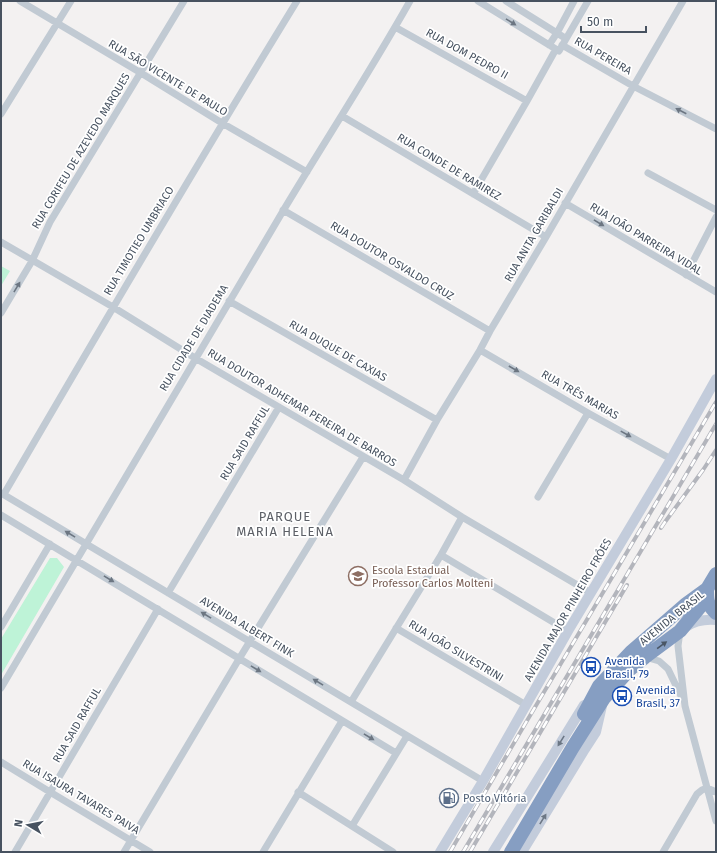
<svg xmlns="http://www.w3.org/2000/svg" width="717" height="853" font-family="'Fira Sans',sans-serif">
<rect width="100%" height="100%" fill="#f3f1f1"/>
<!-- green -->
<path fill="#bef3d7" d="M 1,266 L 10,271 L 1,286 Z
M 50,558 L 57,558 L 64,567 L 1,675 L 1,639 Z"/>
<g fill="none" stroke-linecap="round" stroke-linejoin="round">
<!-- street -->
<path stroke="#c1cad3" stroke-width="7" d="M 20,1 L 141,73 L 222,123 L 307,172
M 478,1 L 559,51 L 588,1
M 506,1 L 565,38
M 395,27 L 527,101
M 549,45 L 557,33 L 574,1
M 562,45 L 633,86 L 716,129
M 1,114 L 71,1
M 342,116 L 546,237
M 648,173 L 716,210
M 473,194 L 527,101 L 556,49
M 565,203 L 716,292
M 283,210 L 490,331
M 1,242 L 113,307 L 195,358 L 404,480 L 462,517 L 591,593
M 686,275 L 716,217
M 229,301 L 437,420
M 1,313 L 32,261 L 50,222 L 184,1
M 480,350 L 588,413 L 671,459
M 404,480 L 437,420 L 480,350 L 490,331 L 546,237 L 683,1
M 1,493 L 483,781
M 4,494 C 100,329 197,164 297,1
M 538,497 L 588,413
M 1,515 L 396,753
M 441,555 L 568,631
M 168,593 L 279,407
M 1,627 L 50,544
M 396,628 L 526,705
M 680,631 L 678,646 L 685,706 L 716,821
M 645,657 L 659,661 L 668,669 L 682,698
M 1,688 C 94,528 188,369 283,211 C 325,141 370,72 410,1
M 351,702 L 441,555 L 462,517
M 1,762 L 50,792 L 150,852
M 298,792 L 393,852
M 352,826 L 407,736
M 15,852 L 158,609
M 124,852 L 239,659 L 363,457
M 263,852 L 342,721
M 663,852 L 697,794 L 702,790 L 707,788 L 716,792"/>
<!-- secondary -->
<path stroke="#c3ccdb" stroke-width="10" d="M 686,627 C 696,620 705,619 716,620
M 440,852 L 483,781 L 568,631 L 671,459 L 716,379
M 493,852 L 584,705
M 522,852 L 585,749 L 596,732 L 602,706"/>
<!-- highway -->
<path stroke="#869ec2" stroke-width="14" d="M 707,589 C 707,601 707,604 716,613
M 584,714 L 599,686 L 631,652 L 685,605 L 707,589
M 511,852 L 573,747 L 604,698 L 629,670 L 645,657 L 680,631 L 699,608 L 707,589 L 716,574"/>
<defs>
<path id="rail" d="M 661,528 L 665,522 L 703,470 L 716,450
M 450,852 L 528,719 L 716,402
M 463,852 L 716,424
M 470,852 L 627,585"/>
</defs>
<!-- rail casing -->
<use href="#rail" stroke="#b3b5bc" stroke-width="4"/>
<!-- rail -->
<use href="#rail" stroke="#fff" stroke-width="2.5" stroke-dasharray="8" stroke-linecap="butt"/>
</g>
<!-- one-way arrows -->
<defs><path id="oneway-solid" d="M-6-.8H1V-3.2L6.5 0L1 3.2V.8H-6Z"/></defs>
<g fill="#6c7682">
<use href="#oneway-solid" transform="translate(511 22) rotate(32)"/>
<use href="#oneway-solid" transform="translate(681 111) rotate(-153)"/>
<use href="#oneway-solid" transform="translate(599 223) rotate(31)"/>
<use href="#oneway-solid" transform="translate(17 287) rotate(-59)"/>
<use href="#oneway-solid" transform="translate(514 369) rotate(30)"/>
<use href="#oneway-solid" transform="translate(626 434) rotate(29)"/>
<use href="#oneway-solid" transform="translate(70 534) rotate(-149)"/>
<use href="#oneway-solid" transform="translate(109 579) rotate(31)"/>
<use href="#oneway-solid" transform="translate(206 615) rotate(-149)"/>
<use href="#oneway-solid" transform="translate(256 669) rotate(31)"/>
<use href="#oneway-solid" transform="translate(318 682) rotate(-149)"/>
<use href="#oneway-solid" transform="translate(369 737) rotate(31)"/>
</g>
<use fill="#4a5665" href="#oneway-solid" transform="translate(662 645) rotate(-36)"/>
<g fill="#6c7785">
<use href="#oneway-solid" transform="translate(561 741) rotate(122)"/>
<use href="#oneway-solid" transform="translate(543 819) rotate(-58)"/>
</g>
<!-- icons -->
<defs>
<symbol id="school-ring" viewBox="-11 -11 22 22"><circle r="9.5" fill="#fff" stroke="#8d6e63" stroke-width="1.5"/><path d="M0-5L7-2L0 1L-7-2ZM-4 1L0 2.5L4 1V4Q0 6-4 4Z" fill="#8d6e63"/></symbol>
<symbol id="bus-ring" viewBox="-11 -11 22 22"><circle r="9.5" fill="#fff" stroke="#1a4fb4" stroke-width="1.5"/><path d="M-5-6H5V4H4V6H2V4H-2V6H-4V4H-5ZM-3.5-4V0h7V-4ZM-3.5 1.2v1.5H-2V1.2ZM2 1.2v1.5H3.5V1.2Z" fill="#1a4fb4"/></symbol>
<symbol id="fuel-ring" viewBox="-11 -11 22 22"><circle r="9.5" fill="#fff" stroke="#5c6f8a" stroke-width="1.5"/><path d="M-5.5-6h7V0h2V4h1.3V-2.5L3-4.5l.8-.8L6-3V5H2.5V1h-1V6h-7ZM-4.2-4.7v3.2H.2V-4.7Z" fill="#5c6f8a"/></symbol>
</defs>
<g fill-rule="evenodd">
<use href="#school-ring" x="347" y="565" width="22" height="22"/>
<use href="#bus-ring" x="580" y="656" width="22" height="22"/>
<use href="#bus-ring" x="611" y="685" width="22" height="22"/>
<use href="#fuel-ring" x="438" y="787" width="22" height="22"/>
</g>
<g text-anchor="middle" dominant-baseline="central" stroke-width="3.5" stroke-linejoin="round" paint-order="stroke">
<!-- street labels -->
<g font-size="11" fill="#475260" stroke="#fff">
<text transform="translate(467 54) rotate(29)">RUA DOM PEDRO II</text>
<text transform="translate(603 56) rotate(30)">RUA PEREIRA</text>
<text transform="translate(168 78) rotate(31)">RUA SÃO VICENTE DE PAULO</text>
<text transform="translate(81 151) rotate(-59)">RUA CORIFEU DE AZEVEDO MARQUES</text>
<text transform="translate(449 167) rotate(31)">RUA CONDE DE RAMIREZ</text>
<text transform="translate(534 235) rotate(-60)">RUA ANITA GARIBALDI</text>
<text transform="translate(646 239) rotate(31)">RUA JOÃO PARREIRA VIDAL</text>
<text transform="translate(139 241) rotate(-59)">RUA TIMOTIEO UMBRIACO</text>
<text transform="translate(392 261) rotate(31)">RUA DOUTOR OSVALDO CRUZ</text>
<text transform="translate(194 338) rotate(-59)">RUA CIDADE DE DIADEMA</text>
<text transform="translate(338 351) rotate(30)">RUA DUQUE DE CAXIAS</text>
<text transform="translate(580 395) rotate(30)">RUA TRÊS MARIAS</text>
<text transform="translate(302 408) rotate(31)">RUA DOUTOR ADHEMAR PEREIRA DE BARROS</text>
<text transform="translate(245 443) rotate(-59)">RUA SAID RAFFUL</text>
<text transform="translate(568 610) rotate(-60)">AVENIDA MAJOR PINHEIRO FRÓES</text>
<text transform="translate(672 618) rotate(-39)">AVENIDA BRASIL</text>
<text transform="translate(247 627) rotate(31)">AVENIDA ALBERT FINK</text>
<text transform="translate(456 651) rotate(31)">RUA JOÃO SILVESTRINI</text>
<text transform="translate(77 725) rotate(-60)">RUA SAID RAFFUL</text>
<text transform="translate(81 797) rotate(31)">RUA ISAURA TAVARES PAIVA</text>
</g>
<!-- education labels -->
<g font-size="11" fill="#785e54" stroke="#fff" text-anchor="start">
<text x="372" y="570">Escola Estadual<tspan x="372" dy="13">Professor Carlos Molteni</tspan></text>
</g>
<!-- transit labels -->
<g font-size="11" fill="#164399" stroke="#fff" text-anchor="start">
<text x="605" y="661">Avenida<tspan x="605" dy="13">Brasil, 79</tspan></text>
<text x="636" y="690">Avenida<tspan x="636" dy="13">Brasil, 37</tspan></text>
</g>
<!-- service labels -->
<g font-size="11" fill="#4e5e75" stroke="#fff" text-anchor="start">
<text x="463" y="798">Posto Vitória</text>
</g>
<!-- quarter labels -->
<g font-size="13" letter-spacing="1" fill="#5d6067" stroke="#fff">
<text x="285" y="516">PARQUE<tspan x="285" dy="15">MARIA HELENA</tspan></text>
</g>
</g>
<!-- border -->
<rect width="717" height="853" fill="none" stroke="#475260" stroke-width="4"/>
<!-- north arrow -->
<g transform="translate(28 825) rotate(280)" stroke="#ffffff" stroke-width="3" paint-order="stroke">
<path d="M0-3L7 15L0 10L-7 15Z" fill="#475260"/>
<text y="-6" font-size="11" font-weight="bold" text-anchor="middle" fill="#475260">N</text>
</g>
<!-- scale -->
<path d="M581 26v6h65v-6" fill="none" stroke="#475260" stroke-width="2"/>
<text x="587" y="26" font-size="12" fill="#475260" stroke="#ffffff" stroke-width="3" paint-order="stroke">50 m</text>
</svg>
